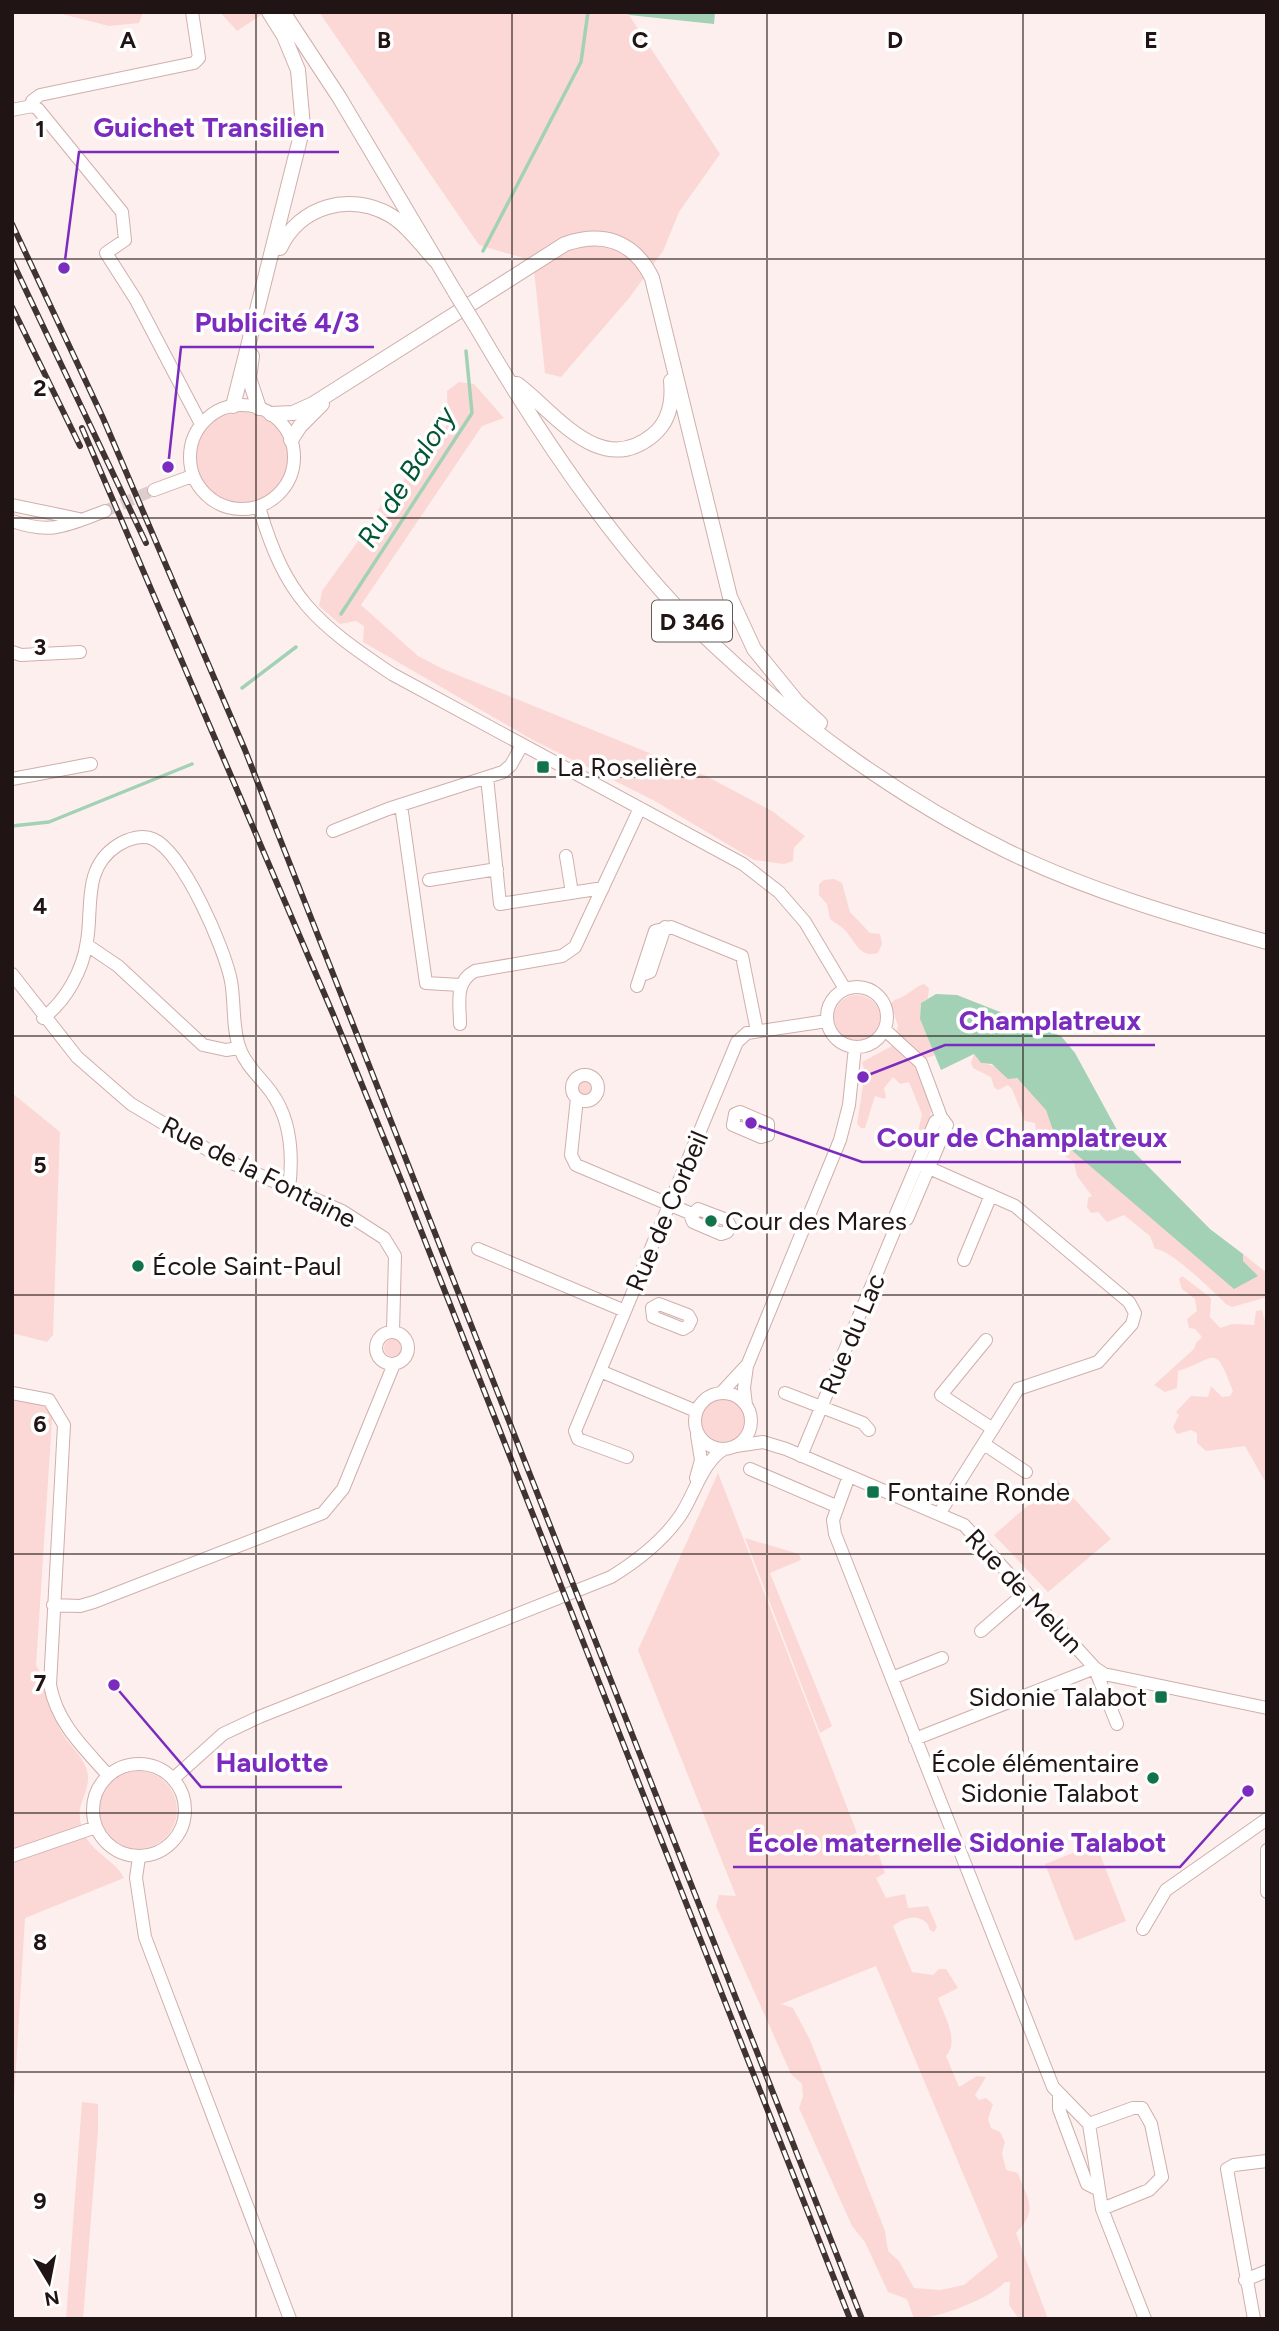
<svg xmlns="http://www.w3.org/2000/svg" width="1279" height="2331" font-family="Figtree,sans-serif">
<rect width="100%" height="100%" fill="#fdefed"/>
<!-- green -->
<path fill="#fbd8d5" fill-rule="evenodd" d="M 54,12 L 143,12 L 139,23 L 109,26 Z
M 220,12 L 266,12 L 237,31 Z
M 319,12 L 627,12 L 629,15 L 720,154 L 679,212 L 663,251 L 630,297 L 561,377 L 545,373 L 533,261 L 479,245 Z
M 459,382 L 474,384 L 504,418 L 482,426 L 361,605 L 418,656 L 443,669 L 706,776 L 772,811 L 805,836 L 794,848 L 793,861 L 784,864 L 754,860 L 653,800 L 533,740 L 363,642 L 364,626 L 356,621 L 340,624 L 319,606 L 322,591 L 374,519 L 386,494 L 404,480 L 413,455 L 422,445 L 443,432 L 448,422 L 447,391 Z
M196 458a46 46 0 1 1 92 0a46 46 0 1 1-92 0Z
M 834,879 L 842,883 L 850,912 L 870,933 L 880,934 L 882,944 L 878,953 C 861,958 857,945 848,934 C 845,928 835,923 830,919 L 827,904 L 819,895 L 819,884 L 824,880 Z
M 924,984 L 929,988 L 928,998 L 921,1003 L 920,1019 L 935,1055 L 922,1060 C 926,1081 940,1118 921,1134 L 918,1132 L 922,1114 L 909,1082 L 900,1084 L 893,1077 L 884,1088 L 886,1097 L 884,1099 L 875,1096 L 865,1128 L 861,1128 L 857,1124 L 865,1072 L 862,1062 L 892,1046 L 898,1026 L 891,1004 L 894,1000 C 908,997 914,986 924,984 Z
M834 1018a23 23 0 1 1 46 0a23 23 0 1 1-46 0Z
M 974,1054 L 981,1063 C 1005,1066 1034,1089 1046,1110 C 1051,1117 1052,1128 1055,1136 L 1243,1261 L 1243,1254 L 1267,1273 L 1267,1297 L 1232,1307 L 1226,1304 C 1214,1292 1169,1248 1155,1249 L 1150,1236 L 1124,1215 L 1107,1222 L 1098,1212 L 1091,1213 L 1087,1207 L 1088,1198 L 1092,1196 L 1077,1176 L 1074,1162 L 1051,1147 L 1043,1149 L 1037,1142 L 1035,1123 L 1025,1121 L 1012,1089 L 1008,1085 L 998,1090 L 994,1087 L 991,1077 L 973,1068 L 971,1063 Z
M577 1088a8 8 0 1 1 16 0a8 8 0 1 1-16 0Z
M 12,1093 L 60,1132 L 53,1335 L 47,1342 L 12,1333 Z
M 1182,1276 L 1211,1298 L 1210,1317 L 1220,1328 L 1232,1324 L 1254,1325 L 1256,1311 L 1262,1310 L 1267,1329 L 1267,1485 L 1245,1446 L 1206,1451 L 1197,1443 L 1197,1433 L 1191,1430 L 1177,1434 L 1173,1427 L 1179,1415 L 1176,1412 L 1191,1396 L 1208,1397 L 1211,1386 L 1222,1397 L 1230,1396 L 1233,1391 C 1214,1342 1218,1358 1178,1371 L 1177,1388 L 1165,1392 L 1154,1385 L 1194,1349 L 1196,1343 L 1202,1337 L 1195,1329 L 1189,1328 L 1187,1319 L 1197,1311 L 1195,1299 L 1182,1289 L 1179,1279 Z
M384 1348a9 9 0 1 1 18 0a9 9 0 1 1-18 0Z
M 12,1399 L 53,1405 L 36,1666 C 50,1681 50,1715 64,1736 C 72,1749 87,1759 88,1777 C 89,1797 71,1806 85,1835 C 94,1854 115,1860 124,1878 L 25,1918 L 12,2134 Z
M699 1423a24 24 0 1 1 48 0a24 24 0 1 1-48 0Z
M 718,1473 L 857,1833 L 833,1841 L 836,1851 L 849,1847 L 879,1855 L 885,1873 L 876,1878 L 886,1898 L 905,1894 L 908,1908 L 928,1906 L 937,1927 L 934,1932 L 930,1930 L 927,1923 C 916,1913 903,1918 893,1926 L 912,1972 L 933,1975 L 939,1969 L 946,1969 L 958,1988 L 938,1998 C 944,2016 960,2041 946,2056 L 959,2087 L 977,2076 L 986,2077 L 975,2095 L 979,2100 L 986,2098 L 993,2104 L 988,2119 L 991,2128 L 1000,2132 L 1005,2142 L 1002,2153 L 1006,2170 L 1018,2173 C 1028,2201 1039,2209 1016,2233 L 1048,2319 L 1019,2319 L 1009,2305 L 1010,2282 L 1005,2282 C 990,2299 936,2319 914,2319 L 907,2299 L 888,2292 L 865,2242 L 852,2226 L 799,2108 L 803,2096 L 802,2084 L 791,2074 L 716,1906 L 719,1895 L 736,1896 L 638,1650 ZM 876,1966 L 998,2257 L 964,2285 L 940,2290 L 914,2288 L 899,2261 L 888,2251 L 885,2231 L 810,2040 L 793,2008 L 781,2004 Z
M 1057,1480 L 1111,1539 L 1048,1592 L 994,1535 Z
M 745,1538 L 799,1554 L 801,1560 L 770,1573 L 832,1726 L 820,1733 Z
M99 1810a39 39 0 1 1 78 0a39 39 0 1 1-78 0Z
M 1096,1844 L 1126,1921 L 1075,1941 L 1045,1864 Z
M 82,2102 L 98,2104 L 98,2131 L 83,2319 L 66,2319 Z"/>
<!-- water -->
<path fill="#a2d1b5" d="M 627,12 L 715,12 L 714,24 L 629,15 Z
M 936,994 L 957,995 L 1061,1036 L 1075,1053 L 1123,1141 L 1210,1229 L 1243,1254 L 1243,1261 L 1258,1276 L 1234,1289 L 1055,1136 L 1046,1110 L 1017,1078 L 1008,1079 L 992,1064 L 981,1063 L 974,1054 L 941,1070 L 920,1019 L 921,1003 Z"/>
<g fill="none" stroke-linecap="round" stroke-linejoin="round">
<!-- stream -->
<path stroke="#a2d1b5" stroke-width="3.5" d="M 483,251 L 581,62 L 588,12
M 341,614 L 472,413 L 466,351
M 242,688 L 296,647
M 12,826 L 49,822 L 192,764"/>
<!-- minor-tunnel -->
<path stroke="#dccecc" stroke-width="12" stroke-dasharray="12 6" stroke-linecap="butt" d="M 105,511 L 154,490"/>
<defs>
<path id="minor" d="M 32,106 L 32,101 L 40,95 L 194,63 L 199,58 L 192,12
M 12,110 L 32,106 L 38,109 L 122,212 L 125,240 L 106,253 L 136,300 L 201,424
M190 457a52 52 0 1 1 104 0a52 52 0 1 1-104 0Z
M 154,490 L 192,476
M 12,505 L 79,519
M 259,507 C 286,599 315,622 392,674 L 743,864 L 779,892 L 805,922 L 845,989
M 12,521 C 52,535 68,525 105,511
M 12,652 L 21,655 L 80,652
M 487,777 L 500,904 L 603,888
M 12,779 L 91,764
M 401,805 L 426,983 L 460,985
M 333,831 L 388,809 L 503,772 L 511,765 L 522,745
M 566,856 L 572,893
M 429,880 L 497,869
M 87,945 L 118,966 L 203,1045 L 226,1050 L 239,1048
M 12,974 L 77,1057 L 131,1104 L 225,1160 L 342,1211 L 384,1238 L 395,1256 L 393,1331
M 642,975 L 650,972 L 665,927
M 637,986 L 655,931 L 671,927 L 742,956 L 757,1031
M827 1017a30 30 0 1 1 60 0a30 30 0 1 1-60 0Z
M 43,1018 C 66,1001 83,970 87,941 C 93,907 82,868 118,845 C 127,839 143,834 153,839 C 183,852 225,949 231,981 C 235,1002 232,1030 240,1049 C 246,1066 261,1078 271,1092 C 291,1119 293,1157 289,1189
M 460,1024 C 460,1004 454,982 475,971 L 562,956 L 575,947 L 640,808
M572 1088a13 13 0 1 1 26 0a13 13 0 1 1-26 0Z
M 577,1098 L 571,1155 L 576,1165 L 692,1214
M 740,1112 L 768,1124 L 768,1135 L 761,1137 L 733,1125 L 735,1114 Z
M 918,1163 L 1015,1206 L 1129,1302 L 1135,1313 L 1132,1324 L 1098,1362 L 1018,1389 L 939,1514
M 698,1209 L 727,1220 L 730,1226 L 727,1232 L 721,1234 L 693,1222 L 691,1217 Z
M 898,1222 L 907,1219 L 947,1125 L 941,1117
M 478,1249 L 625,1311
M 964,1260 L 991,1195
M 659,1304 L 688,1315 L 691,1320 L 688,1326 L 683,1329 L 653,1317 L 652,1308 Z
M376 1348a16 16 0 1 1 32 0a16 16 0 1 1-32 0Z
M 986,1340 L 941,1395 L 993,1429
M 600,1371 L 575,1431 L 578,1439 L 627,1457
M695 1421a28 28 0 1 1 56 0a28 28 0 1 1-56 0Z
M 12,1393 L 49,1400 L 64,1425 L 50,1685 C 57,1723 83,1747 108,1775
M 721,1393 L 746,1366
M 785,1393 L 863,1423 L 869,1430
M 746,1405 L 744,1388 L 747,1366 L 840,1140 L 849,1105 L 855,1047
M 696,1411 L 600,1371 L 737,1042 L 747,1033 L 827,1021
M 984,1444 L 1026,1472
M 736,1446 L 763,1442 L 786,1449 L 964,1525 L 1095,1668 L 1104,1674 L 1267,1708
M 801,1456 L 898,1222 L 896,1214 L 935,1122 L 941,1117 L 921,1063 L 885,1030
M 750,1469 L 836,1506
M 849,1476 L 833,1520 L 835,1534 L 1053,2087 L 1089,2124 L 1102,2209 L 1145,2319
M 696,1478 L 701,1460 L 697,1435
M 53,1605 L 80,1606 L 94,1602 L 323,1513 L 343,1489 L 394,1364
M 981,1631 L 1026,1592
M 1095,1669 L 1117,1724
M 892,1678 L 942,1658
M 915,1739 L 1095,1668
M93 1810a46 46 0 1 1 92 0a46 46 0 1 1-92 0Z
M 173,1779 L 223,1734 L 259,1717 L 611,1577 C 637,1561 662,1542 680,1516 C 694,1496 702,1462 724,1449
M 1267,1850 L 1267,1892
M 12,1856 L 96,1827
M 139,1857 L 136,1878 L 145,1937 L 290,2319
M 1143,1929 L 1166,1890 L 1267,1819
M 1059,2097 L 1059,2109 L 1087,2184 L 1099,2190
M 1089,2124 L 1133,2108 L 1142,2108 L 1151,2124 L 1162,2177 L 1149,2190 L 1102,2209
M 1245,2280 L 1267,2271
M 1254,2319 L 1227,2169 L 1234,2165 L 1267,2161"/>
<path id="major" d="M 283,12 L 339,97 L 455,292
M 280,248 C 300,206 349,192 390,215 C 407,225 422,246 436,261
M 477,328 C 540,436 623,559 714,645 C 800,726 901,799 1007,851 C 1089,891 1179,917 1267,942
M 252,356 L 249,378 L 259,408
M 517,384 C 555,412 600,479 653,435 C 670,421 673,401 671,381
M 233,406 L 303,127 L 298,70 L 284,36 L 269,12
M 271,414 L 293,413 L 313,404 L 565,244 C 603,231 634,241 652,278 L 730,597 L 754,649 L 798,703 L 820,723
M 291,440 L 300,426 L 322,404"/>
</defs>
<!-- minor casing -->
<use href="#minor" stroke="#cfafac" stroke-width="14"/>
<!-- major casing -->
<use href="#major" stroke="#cfafac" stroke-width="16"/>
<!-- minor -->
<use href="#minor" stroke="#fff" stroke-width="12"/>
<!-- major -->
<use href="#major" stroke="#fff" stroke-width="14"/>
<defs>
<path id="rail" d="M 12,224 L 103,418 L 245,750 L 862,2319
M 12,261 L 146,543
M 12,307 L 80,446
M 82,428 L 333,1014 L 403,1185 L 850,2319"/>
</defs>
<!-- rail casing -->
<use href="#rail" stroke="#403433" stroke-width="6"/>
<!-- rail -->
<use href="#rail" stroke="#fff" stroke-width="3.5" stroke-dasharray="10" stroke-linecap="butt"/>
<defs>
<path id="major-bridge" d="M 455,292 L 477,328"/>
</defs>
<!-- major-bridge casing -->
<use href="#major-bridge" stroke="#cfafac" stroke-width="16" stroke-linecap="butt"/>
<!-- major-bridge -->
<use href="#major-bridge" stroke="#fff" stroke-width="14"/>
</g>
<!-- grid -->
<path fill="none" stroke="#201514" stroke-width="2" stroke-opacity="0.55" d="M 256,12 L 256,2319M 512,12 L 512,2319M 767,12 L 767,2319M 1023,12 L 1023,2319M 12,259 L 1267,259M 12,518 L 1267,518M 12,777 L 1267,777M 12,1036 L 1267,1036M 12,1295 L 1267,1295M 12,1554 L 1267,1554M 12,1813 L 1267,1813M 12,2072 L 1267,2072"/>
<!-- markers -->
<g fill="#117349" stroke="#fff" stroke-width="2.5">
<rect x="536" y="760" width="14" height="14" rx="3.5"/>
<circle cx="711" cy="1221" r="7"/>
<circle cx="138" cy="1266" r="7"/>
<rect x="866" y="1485" width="14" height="14" rx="3.5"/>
<rect x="1154" y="1690" width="14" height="14" rx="3.5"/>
<circle cx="1153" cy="1778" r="7"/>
</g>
<g text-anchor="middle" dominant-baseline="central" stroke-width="7" stroke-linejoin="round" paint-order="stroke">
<!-- shield labels -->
<rect fill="#fff" stroke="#635b5a" stroke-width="2" x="652" y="600.5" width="80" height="41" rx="5"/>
<g font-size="24" font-weight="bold" fill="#201514">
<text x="692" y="621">D 346</text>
</g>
<!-- poi labels -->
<g font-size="26" fill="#201514" stroke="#fff" text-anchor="start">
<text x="557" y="767">La Roselière</text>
<text x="725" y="1221">Cour des Mares</text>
<text x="152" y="1266">École Saint-Paul</text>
<text x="887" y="1492">Fontaine Ronde</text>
<text x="1147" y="1697" text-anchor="end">Sidonie Talabot</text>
<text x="1139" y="1763" text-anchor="end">École élémentaire<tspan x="1139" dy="30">Sidonie Talabot</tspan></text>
</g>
<!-- street labels -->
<g font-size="26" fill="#201514" stroke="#fff">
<text transform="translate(259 1172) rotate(27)">Rue de la Fontaine</text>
<text transform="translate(667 1211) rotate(-67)">Rue de Corbeil</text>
<text transform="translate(852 1334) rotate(-67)">Rue du Lac</text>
<text transform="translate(1024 1591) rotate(47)">Rue de Melun</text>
</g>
<!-- water labels -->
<g font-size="28" font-style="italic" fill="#005634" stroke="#fff">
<text transform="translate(406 477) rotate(-58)">Ru de Balory</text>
</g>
</g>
<g font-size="23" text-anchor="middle" font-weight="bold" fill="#201514" stroke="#fff" stroke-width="7" stroke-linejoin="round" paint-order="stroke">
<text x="128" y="48">A</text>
<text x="384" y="48">B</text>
<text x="640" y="48">C</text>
<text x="895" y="48">D</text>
<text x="1151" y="48">E</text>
<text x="40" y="137">1</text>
<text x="40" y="396">2</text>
<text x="40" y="655">3</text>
<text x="40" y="914">4</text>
<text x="40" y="1173">5</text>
<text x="40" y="1432">6</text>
<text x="40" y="1691">7</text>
<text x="40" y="1950">8</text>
<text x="40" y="2209">9</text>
</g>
<!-- callouts -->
<path fill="none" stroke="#7b2cbf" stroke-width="2.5" d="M64 268L79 152H339M168 467L181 347H374M863 1077L945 1045H1155M751 1123L862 1162H1181M114 1685L201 1787H342M1248 1791L1180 1867H733"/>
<g fill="#7b2cbf" stroke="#fff" stroke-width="2.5">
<circle cx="64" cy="268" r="7"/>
<circle cx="168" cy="467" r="7"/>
<circle cx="863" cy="1077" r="7"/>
<circle cx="751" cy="1123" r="7"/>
<circle cx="114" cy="1685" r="7"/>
<circle cx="1248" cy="1791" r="7"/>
</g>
<g font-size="28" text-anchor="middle" font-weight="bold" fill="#7b2cbf" stroke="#fff" stroke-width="7" stroke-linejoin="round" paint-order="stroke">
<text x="209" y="137">Guichet Transilien</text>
<text x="277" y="332">Publicité 4/3</text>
<text x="1050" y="1030">Champlatreux</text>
<text x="1022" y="1147">Cour de Champlatreux</text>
<text x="272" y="1772">Haulotte</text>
<text x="957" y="1852">École maternelle Sidonie Talabot</text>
</g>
<!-- border -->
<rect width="1279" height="2331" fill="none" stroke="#201514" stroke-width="28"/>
<!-- north arrow -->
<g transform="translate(49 2282) rotate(170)" stroke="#ffffff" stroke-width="5" paint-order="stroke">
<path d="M0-5L12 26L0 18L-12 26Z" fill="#201514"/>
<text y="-10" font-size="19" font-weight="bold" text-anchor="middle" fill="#201514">N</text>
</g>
</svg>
